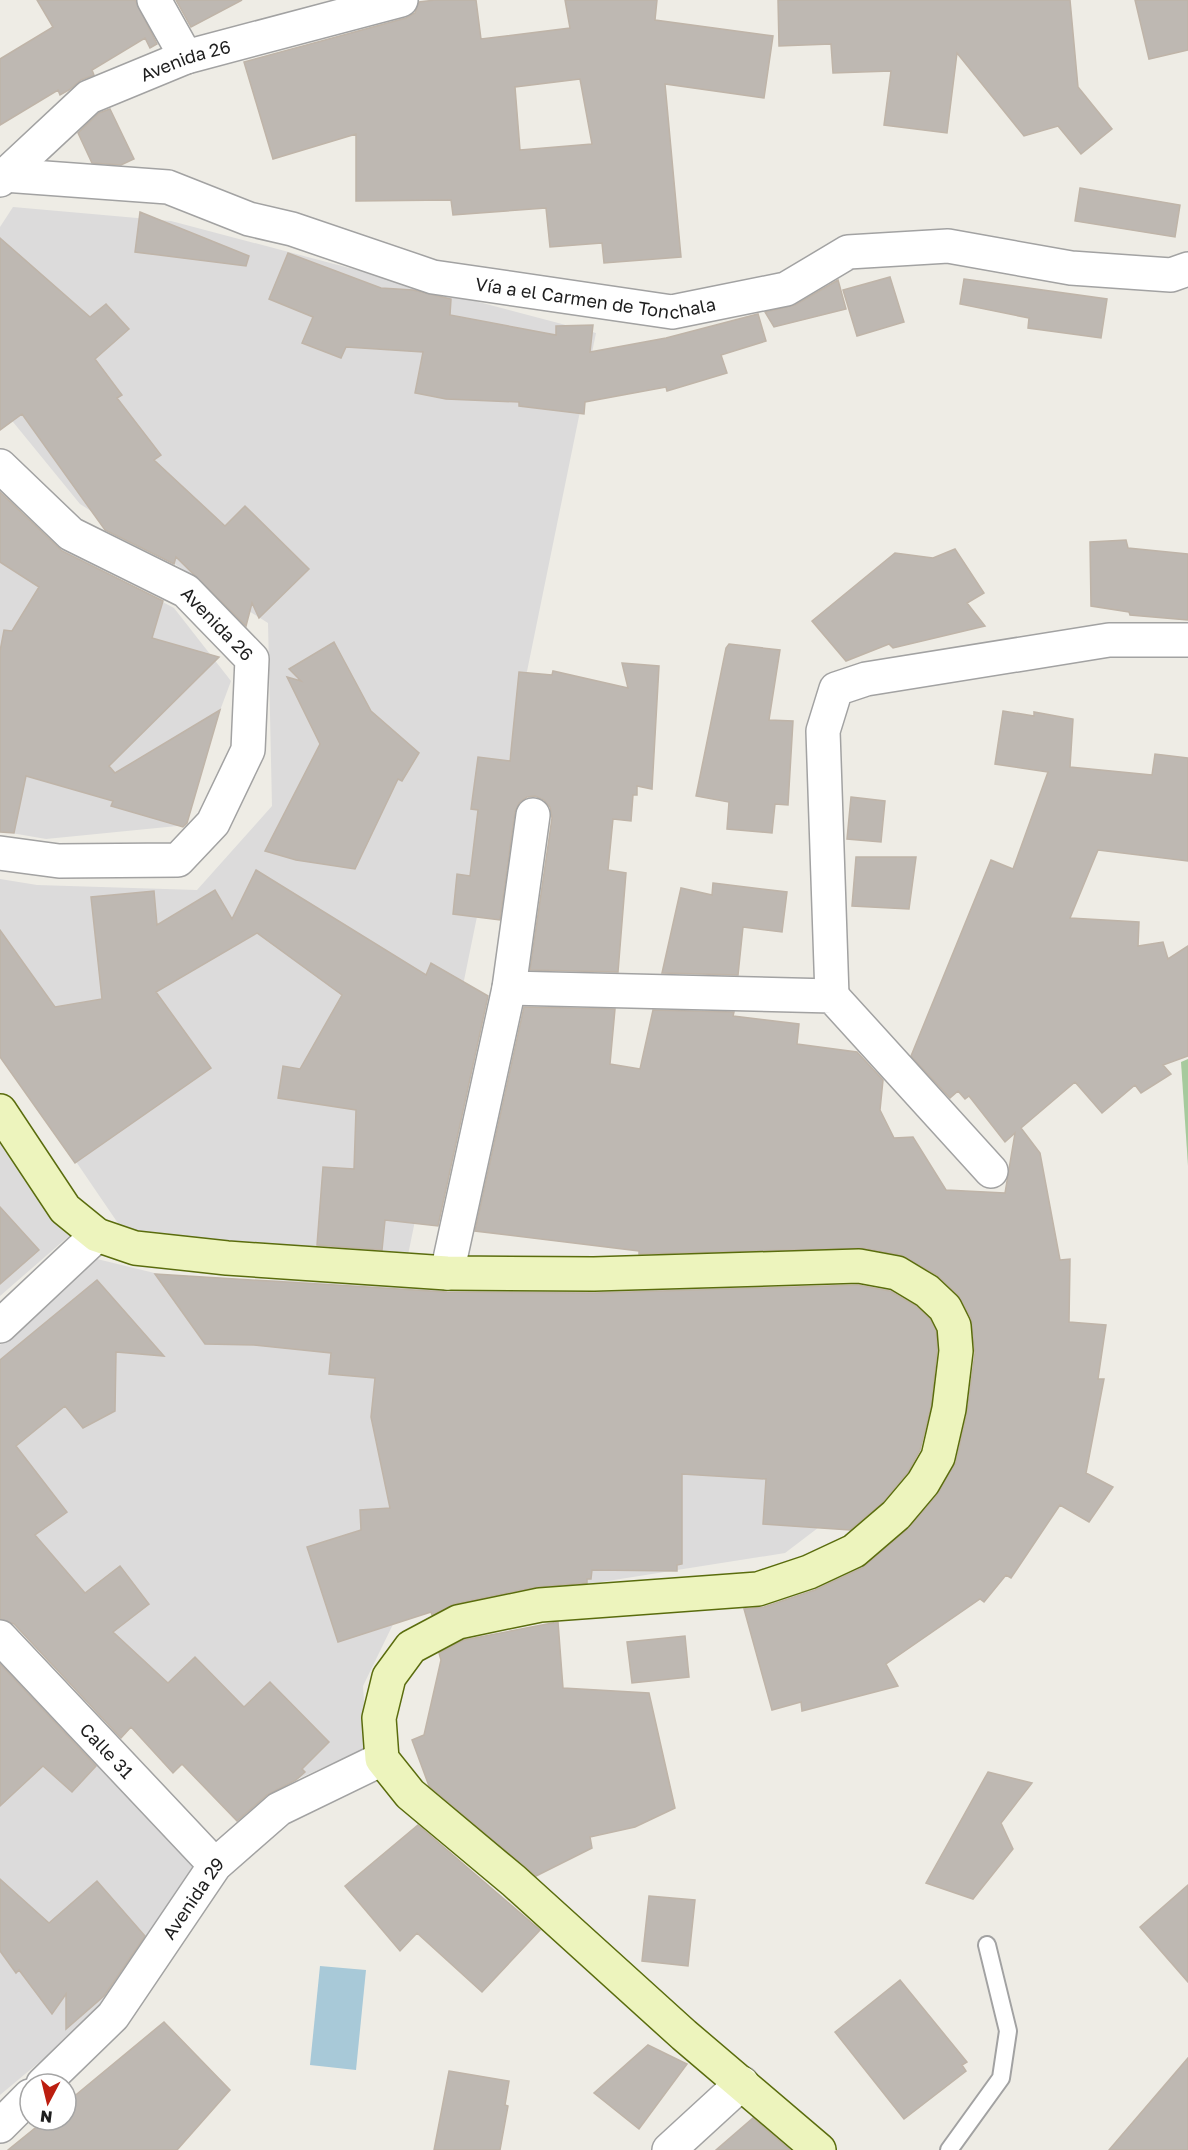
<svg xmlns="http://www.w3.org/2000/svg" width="1188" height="2150" font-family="'Golos Text',sans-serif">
<rect width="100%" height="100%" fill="#eeece5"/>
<!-- residential -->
<path fill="#dcdbdb" d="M 13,207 L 171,221 L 596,333 L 408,1255 L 126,1235 L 0,1050 L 0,879 L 37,885 L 197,890 L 272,806 L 268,623 L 80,504 L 0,406 L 0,227 Z
M 0,497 L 46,540 L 174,608 L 231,681 L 177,826 L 46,839 L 0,831 Z
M 0,1130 L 70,1235 L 0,1296 Z
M 97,1259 L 179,1279 L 893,1289 L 939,1344 L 906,1461 L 785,1553 L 398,1614 L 363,1686 L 367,1748 L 228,1810 L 0,1582 L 0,1345 Z
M 0,1636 L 213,1854 L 91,2019 L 0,2095 Z"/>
<!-- forest -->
<path fill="#a6ca9d" d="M 1188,1059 L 1188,1166 L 1181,1062 Z"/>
<!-- water -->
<path fill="#a8c9d8" d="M 320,1966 L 366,1970 L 356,2070 L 310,2065 Z"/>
<!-- building -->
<path fill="#beb8b2" stroke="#bfb4a8" stroke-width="1.5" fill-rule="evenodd" d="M 37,0 L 135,0 L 157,44 L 150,48 L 145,38 L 92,70 L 94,75 L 81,80 L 69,90 L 60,95 L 58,90 L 0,125 L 0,59 L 53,27 Z
M 176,0 L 242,0 L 191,27 Z
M 435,0 L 476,0 L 481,39 L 570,28 L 565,0 L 657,0 L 655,20 L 773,36 L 764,98 L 665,84 L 681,257 L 604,263 L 602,243 L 550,247 L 546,208 L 453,215 L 451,200 L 356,201 L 356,134 L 273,159 L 244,62 L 406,18 L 415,13 L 419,2 ZM 580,79 L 592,144 L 520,150 L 515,87 Z
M 778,0 L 1070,0 L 1078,87 L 1112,129 L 1081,154 L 1058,126 L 1024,136 L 957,53 L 947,133 L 884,125 L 891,71 L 833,73 L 831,44 L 779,46 Z
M 1135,0 L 1188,0 L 1188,50 L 1149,59 Z
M 110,109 L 134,159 L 121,165 L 92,163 L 78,133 L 99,113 Z
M 1080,188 L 1180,205 L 1175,237 L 1075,221 Z
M 140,212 L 249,256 L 246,266 L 135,252 Z
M 0,238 L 90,317 L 106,304 L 129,329 L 95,359 L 122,395 L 117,398 L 161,455 L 154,460 L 225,526 L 245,506 L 309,569 L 259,618 L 252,603 L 246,626 L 176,557 L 174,564 L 105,530 L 22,414 L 0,430 Z
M 288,253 L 381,288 L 413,290 L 451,299 L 450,315 L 556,335 L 556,326 L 593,325 L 590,352 L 666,338 L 758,314 L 766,341 L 721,355 L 727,373 L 667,391 L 666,387 L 585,402 L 584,414 L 519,406 L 519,402 L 446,399 L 415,393 L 423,352 L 346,347 L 341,358 L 302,343 L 313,317 L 269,299 Z
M 890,277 L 904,322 L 857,336 L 843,290 Z
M 964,279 L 1107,299 L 1101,338 L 1028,328 L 1029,318 L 960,304 Z
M 838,280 L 846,309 L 774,327 L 765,312 L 795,305 Z
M 0,492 L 62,551 L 163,601 L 152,638 L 219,657 L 109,766 L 115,773 L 220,710 L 187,823 L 183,827 L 111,806 L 113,801 L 26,776 L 14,833 L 0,832 L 0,651 L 4,630 L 12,631 L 39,587 L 0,562 Z
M 1126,540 L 1128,548 L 1188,554 L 1188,620 L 1130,615 L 1129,612 L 1091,606 L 1090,542 Z
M 955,549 L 984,593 L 967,603 L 985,626 L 893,648 L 889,644 L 846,661 L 812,621 L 895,553 L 933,558 Z
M 334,642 L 371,711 L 419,753 L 402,781 L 398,779 L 355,869 L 296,860 L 265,851 L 320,744 L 287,677 L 301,681 L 289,669 Z
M 729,644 L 780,650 L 769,720 L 793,721 L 788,805 L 775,804 L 772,833 L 727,829 L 729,802 L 696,796 L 726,648 Z
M 622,663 L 659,666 L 652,789 L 637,786 L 637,795 L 633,795 L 631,821 L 613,819 L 608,870 L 626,873 L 618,972 L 530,970 L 552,818 L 550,807 L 544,800 L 535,796 L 527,797 L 519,803 L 515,812 L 500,920 L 453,914 L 457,874 L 470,876 L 478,810 L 471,809 L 478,757 L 510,761 L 519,672 L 552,675 L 553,671 L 628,688 Z
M 1003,711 L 1034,716 L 1034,712 L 1073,719 L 1070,767 L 1152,775 L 1155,754 L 1188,758 L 1188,861 L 1098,850 L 1070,918 L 1139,922 L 1138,946 L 1163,942 L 1168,959 L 1188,946 L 1188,1056 L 1163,1065 L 1171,1074 L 1141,1093 L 1135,1085 L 1102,1113 L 1075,1082 L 1021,1128 L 1040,1153 L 1060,1260 L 1070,1259 L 1069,1322 L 1106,1325 L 1098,1379 L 1104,1379 L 1086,1473 L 1113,1487 L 1089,1522 L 1060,1505 L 1011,1578 L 1006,1575 L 984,1602 L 980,1599 L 886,1664 L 898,1686 L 802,1711 L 801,1702 L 772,1710 L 744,1609 L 764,1607 L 815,1590 L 862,1568 L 908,1529 L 937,1495 L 956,1462 L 967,1413 L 975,1353 L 971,1318 L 958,1295 L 937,1275 L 901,1255 L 862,1248 L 639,1254 L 639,1251 L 475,1231 L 524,1007 L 615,1009 L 610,1064 L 640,1069 L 653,1010 L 734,1012 L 733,1016 L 799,1024 L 797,1044 L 857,1052 L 883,1080 L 880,1110 L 894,1138 L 913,1137 L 946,1190 L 1005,1193 L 1015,1133 L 1005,1142 L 969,1096 L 965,1099 L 958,1091 L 950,1098 L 911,1056 L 991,860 L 1013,869 L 1048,772 L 995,764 Z
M 851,797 L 885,801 L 881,842 L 847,839 Z
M 856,857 L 916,857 L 909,909 L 852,906 Z
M 256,870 L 426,975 L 431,963 L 488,996 L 438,1226 L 385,1220 L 382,1250 L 317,1245 L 323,1167 L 354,1169 L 356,1110 L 278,1098 L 283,1066 L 300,1069 L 342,995 L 257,933 L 156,992 L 211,1068 L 75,1163 L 0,1057 L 0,930 L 55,1007 L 102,999 L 91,897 L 154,891 L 157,925 L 215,890 L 232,919 Z
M 713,883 L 787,892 L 782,932 L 743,927 L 738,975 L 662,973 L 681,888 L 712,895 Z
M 0,1207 L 39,1250 L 0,1284 Z
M 155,1274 L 447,1292 L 595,1293 L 858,1285 L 890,1291 L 916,1306 L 930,1319 L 936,1331 L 937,1351 L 931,1406 L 920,1450 L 908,1472 L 883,1502 L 850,1530 L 763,1524 L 766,1479 L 682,1474 L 682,1564 L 677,1565 L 677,1571 L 592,1570 L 591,1579 L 587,1579 L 587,1583 L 536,1587 L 454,1604 L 432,1615 L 431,1612 L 338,1642 L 307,1547 L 361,1530 L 360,1510 L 390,1508 L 371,1417 L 375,1378 L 329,1374 L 331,1353 L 254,1345 L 205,1344 Z
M 97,1280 L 164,1356 L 116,1352 L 115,1411 L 83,1428 L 65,1406 L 16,1446 L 67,1512 L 35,1535 L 85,1593 L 120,1566 L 149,1604 L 113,1632 L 168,1683 L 195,1657 L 244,1707 L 270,1682 L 329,1742 L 302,1769 L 305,1772 L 296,1780 L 267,1795 L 237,1821 L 182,1764 L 173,1773 L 131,1727 L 121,1738 L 14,1624 L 0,1619 L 0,1360 Z
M 558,1622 L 563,1688 L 649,1693 L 675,1808 L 635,1827 L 590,1837 L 592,1848 L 536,1876 L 429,1786 L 412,1740 L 424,1735 L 441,1660 L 439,1653 L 464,1640 Z
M 685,1636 L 689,1677 L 632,1683 L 627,1642 Z
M 0,1664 L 96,1766 L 72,1792 L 43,1766 L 0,1806 Z
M 988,1772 L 1032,1783 L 1001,1823 L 1013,1849 L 973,1899 L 926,1883 Z
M 418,1825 L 540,1930 L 482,1992 L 417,1933 L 400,1951 L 345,1886 Z
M 0,1879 L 49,1923 L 97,1881 L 145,1936 L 104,1996 L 66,2029 L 66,1994 L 52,2014 L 19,1970 L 16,1973 L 0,1951 Z
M 1188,1885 L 1188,1982 L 1140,1927 Z
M 649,1896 L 695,1900 L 688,1966 L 642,1961 Z
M 900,1980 L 967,2062 L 962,2065 L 966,2071 L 904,2119 L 835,2032 Z
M 164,2022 L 230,2090 L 177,2150 L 8,2150 L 45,2120 L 66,2120 L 66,2103 Z
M 648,2045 L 687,2064 L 639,2129 L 594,2093 Z
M 1188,2058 L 1188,2150 L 1109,2150 Z
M 449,2071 L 509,2081 L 505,2105 L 508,2106 L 500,2150 L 434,2150 Z
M 753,2118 L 790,2150 L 716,2150 Z"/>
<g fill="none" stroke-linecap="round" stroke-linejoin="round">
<defs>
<path id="service" d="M 949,2150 L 1001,2078 L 1008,2031 L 987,1945"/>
<g id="minor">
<path d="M 154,0 L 186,57"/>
<path id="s1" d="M 4,175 L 168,187 L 249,219 L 292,229 L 433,277 L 672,312 L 786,289 L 848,252 L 948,246 L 1071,268 L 1171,275 L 1188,269"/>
<path id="s2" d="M 0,180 L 89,97 L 186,57 L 401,0"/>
<path id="s3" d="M 0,466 L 71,534 L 186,591 L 252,659 L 248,750 L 213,823 L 178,860 L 59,861 L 0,853"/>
<path d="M 509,988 L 832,996 L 991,1171"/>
<path d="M 832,996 L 823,731 L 836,689 L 866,679 L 1109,640 L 1188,640"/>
<path d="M 447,1273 L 509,988 L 533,815"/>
<path d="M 0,1326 L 97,1235"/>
<path id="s4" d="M 0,1637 L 215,1865"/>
<path id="s5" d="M 43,2084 L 113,2016 L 215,1865 L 279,1809 L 382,1759"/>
<path d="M 0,2126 L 30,2096"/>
<path d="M 669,2150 L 742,2083"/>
</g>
<path id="secondary" d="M 0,1111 L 65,1209 L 97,1235 L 135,1248 L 227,1258 L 447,1273 L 594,1274 L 859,1266 L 897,1273 L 927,1291 L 945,1308 L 954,1326 L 956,1351 L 949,1409 L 938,1457 L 923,1483 L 896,1515 L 854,1551 L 809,1572 L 758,1589 L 540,1605 L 458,1622 L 411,1647 L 389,1677 L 379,1718 L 382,1759 L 410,1794 L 514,1881 L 684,2035 L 819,2150"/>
</defs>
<!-- service casing -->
<use href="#service" stroke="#a2a2a2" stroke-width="20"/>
<!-- minor casing -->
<use href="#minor" stroke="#a2a2a2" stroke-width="36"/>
<!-- secondary casing -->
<use href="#secondary" stroke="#5a6c0d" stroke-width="36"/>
<!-- service -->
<use href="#service" stroke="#fff" stroke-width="16"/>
<!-- minor -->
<use href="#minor" stroke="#fff" stroke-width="33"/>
<!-- secondary -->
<use href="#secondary" stroke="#edf4bd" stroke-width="33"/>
</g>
<g text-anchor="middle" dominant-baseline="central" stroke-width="6" stroke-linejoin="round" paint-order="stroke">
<!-- street labels -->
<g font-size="18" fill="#1e1e1e" stroke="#fff">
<text stroke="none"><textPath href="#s2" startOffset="225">Avenida 26</textPath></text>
<text stroke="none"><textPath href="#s1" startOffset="609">Vía a el Carmen de Tonchala</textPath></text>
<text stroke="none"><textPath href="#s3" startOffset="272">Avenida 26</textPath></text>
<text stroke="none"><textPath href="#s4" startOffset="156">Calle 31</textPath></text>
<text stroke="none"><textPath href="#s5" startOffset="240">Avenida 29</textPath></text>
</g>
</g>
<!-- north arrow -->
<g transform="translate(48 2102) rotate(187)"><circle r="28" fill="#ffffff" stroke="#a5a5a5" stroke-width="1.5"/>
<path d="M0-4.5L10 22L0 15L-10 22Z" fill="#bc1e10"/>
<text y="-9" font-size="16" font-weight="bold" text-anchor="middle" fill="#1e1e1e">N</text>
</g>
</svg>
